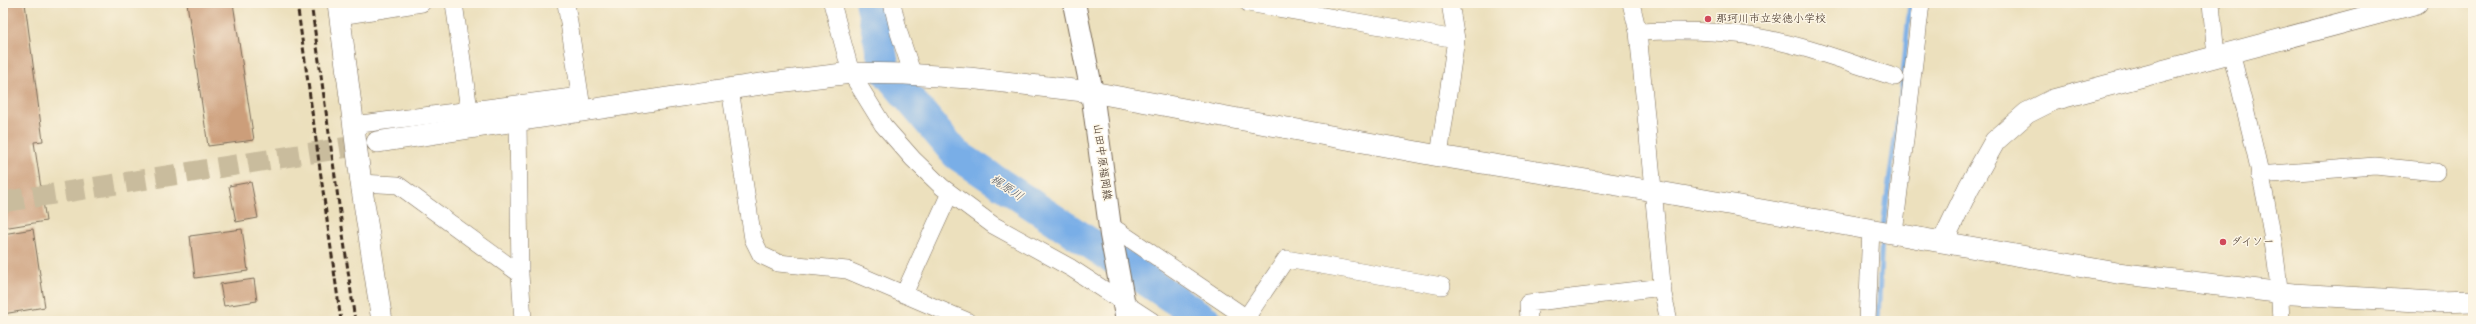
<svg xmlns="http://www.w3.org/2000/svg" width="2476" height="324" font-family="Kalam,'Klee One',sans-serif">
<rect width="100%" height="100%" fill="#fcf5e5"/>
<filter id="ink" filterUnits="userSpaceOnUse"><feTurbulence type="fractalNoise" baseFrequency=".025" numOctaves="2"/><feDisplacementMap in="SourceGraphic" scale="8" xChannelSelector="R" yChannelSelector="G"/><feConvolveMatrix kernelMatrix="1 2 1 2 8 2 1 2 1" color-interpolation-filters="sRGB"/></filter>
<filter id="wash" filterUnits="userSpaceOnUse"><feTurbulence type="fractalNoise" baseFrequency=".012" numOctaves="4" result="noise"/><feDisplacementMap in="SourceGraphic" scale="16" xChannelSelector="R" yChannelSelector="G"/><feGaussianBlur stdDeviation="0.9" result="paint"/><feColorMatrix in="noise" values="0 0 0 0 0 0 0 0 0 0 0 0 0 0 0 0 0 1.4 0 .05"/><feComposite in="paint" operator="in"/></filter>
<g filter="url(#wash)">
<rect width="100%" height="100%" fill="#ece0bd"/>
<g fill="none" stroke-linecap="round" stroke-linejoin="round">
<!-- stream -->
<path stroke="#79aee7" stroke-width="5" d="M 1883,226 L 1901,95 L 1910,3
M 1878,321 L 1882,236"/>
<!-- river -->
<path stroke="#79aee7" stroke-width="31" d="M 871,3 L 885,70 L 956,154 L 1207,321"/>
</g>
<g id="blocks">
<!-- building -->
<path fill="#cc9e7a" d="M 3,3 L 25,3 L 43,141 L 34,142 L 46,221 L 3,228 Z
M 187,3 L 233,3 L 254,140 L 208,146 Z
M 251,182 L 258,218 L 236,222 L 229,186 Z
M 33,229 L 45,307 L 3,314 L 3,234 Z
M 242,229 L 248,271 L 195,278 L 190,236 Z
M 254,279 L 257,301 L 224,306 L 220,284 Z"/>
</g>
</g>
<g filter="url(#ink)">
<use href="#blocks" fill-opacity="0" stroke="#796a56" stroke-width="1"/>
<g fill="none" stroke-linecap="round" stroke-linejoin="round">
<!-- tertiary-tunnel -->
<path stroke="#c9bc9d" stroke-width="21" stroke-dasharray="21 10" stroke-linecap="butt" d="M 3,202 L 374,143"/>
<defs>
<path id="minor" d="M 454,3 L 469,110
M 566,3 L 582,108
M 832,3 L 851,73 L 883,125 L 913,159 L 942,187 L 993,225 L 1071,268 L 1152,321
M 892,3 L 899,33 L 913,75
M 1248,3 L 1456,39
M 1631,3 L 1638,32 L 1663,294 L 1669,321
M 2211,3 L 2216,56
M 340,16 L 422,3
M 1638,32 C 1678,30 1717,30 1757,37 C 1804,45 1849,63 1895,77
M 2231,52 C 2252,138 2278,232 2281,321
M 730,89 L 753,239 L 761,255 L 778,263 L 847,270 L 967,321
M 518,121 L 520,274 L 523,321
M 353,125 L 580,96
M 1439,156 L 1456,39 L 1450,3
M 2259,175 L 2375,166 L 2436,172
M 361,183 L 398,185 L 520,274
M 1111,226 L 1251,321
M 1894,233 L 1921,3
M 904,294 L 950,193
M 1246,318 L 1286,259 L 1442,286
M 1529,321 L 1528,303 L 1663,287
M 1867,321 L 1871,229"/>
<path id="tertiary" d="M 338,3 L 361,183 L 382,321
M 377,142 L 761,84 L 851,73 L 905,74 L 969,78 L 1092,92 L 1439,156 L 1654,191 L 2117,273 L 2293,294 L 2435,302 L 2473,301
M 1943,241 L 1969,187 L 1995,141 L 2027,113 L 2053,100 L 2417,3"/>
<path id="secondary" d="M 1074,3 L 1092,92 L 1111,235 L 1127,321"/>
</defs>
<!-- minor casing -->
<use href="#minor" stroke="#796a56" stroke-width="18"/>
<!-- tertiary casing -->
<use href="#tertiary" stroke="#796a56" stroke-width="22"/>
<!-- secondary casing -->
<use href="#secondary" stroke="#796a56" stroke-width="24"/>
<!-- minor -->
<use href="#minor" stroke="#fff" stroke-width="17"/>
<!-- tertiary -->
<use href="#tertiary" stroke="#fff" stroke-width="21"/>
<!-- secondary -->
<use href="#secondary" stroke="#fff" stroke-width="22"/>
<!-- rail -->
<path stroke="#3b2a1e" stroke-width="3" stroke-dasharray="6 3" stroke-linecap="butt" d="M 297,3 L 341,321
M 311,3 L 355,321"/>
</g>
</g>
<!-- markers -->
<g fill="#d1495b" stroke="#fcf5e5" stroke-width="1.5">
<circle cx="1708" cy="19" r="4"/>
<circle cx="2223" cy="242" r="4"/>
</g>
<g text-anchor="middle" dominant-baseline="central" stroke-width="3" stroke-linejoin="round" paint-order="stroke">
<!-- poi labels -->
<g font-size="11" fill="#3b2a1e" stroke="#fcf5e5" text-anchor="start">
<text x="1716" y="19">那珂川市立安徳小学校</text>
<text x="2231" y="242">ダイソー</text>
</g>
<!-- street labels -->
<g font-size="11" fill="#3b2a1e" stroke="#fcf5e5">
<text transform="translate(1102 162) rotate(82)">山田中原福岡線</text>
</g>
<!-- water labels -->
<g font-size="12" font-style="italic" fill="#515864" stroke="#fcf5e5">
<text transform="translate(1007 188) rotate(34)">梶原川</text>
</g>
</g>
<!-- margin -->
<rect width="2476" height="324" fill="none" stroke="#fcf5e5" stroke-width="16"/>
</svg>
